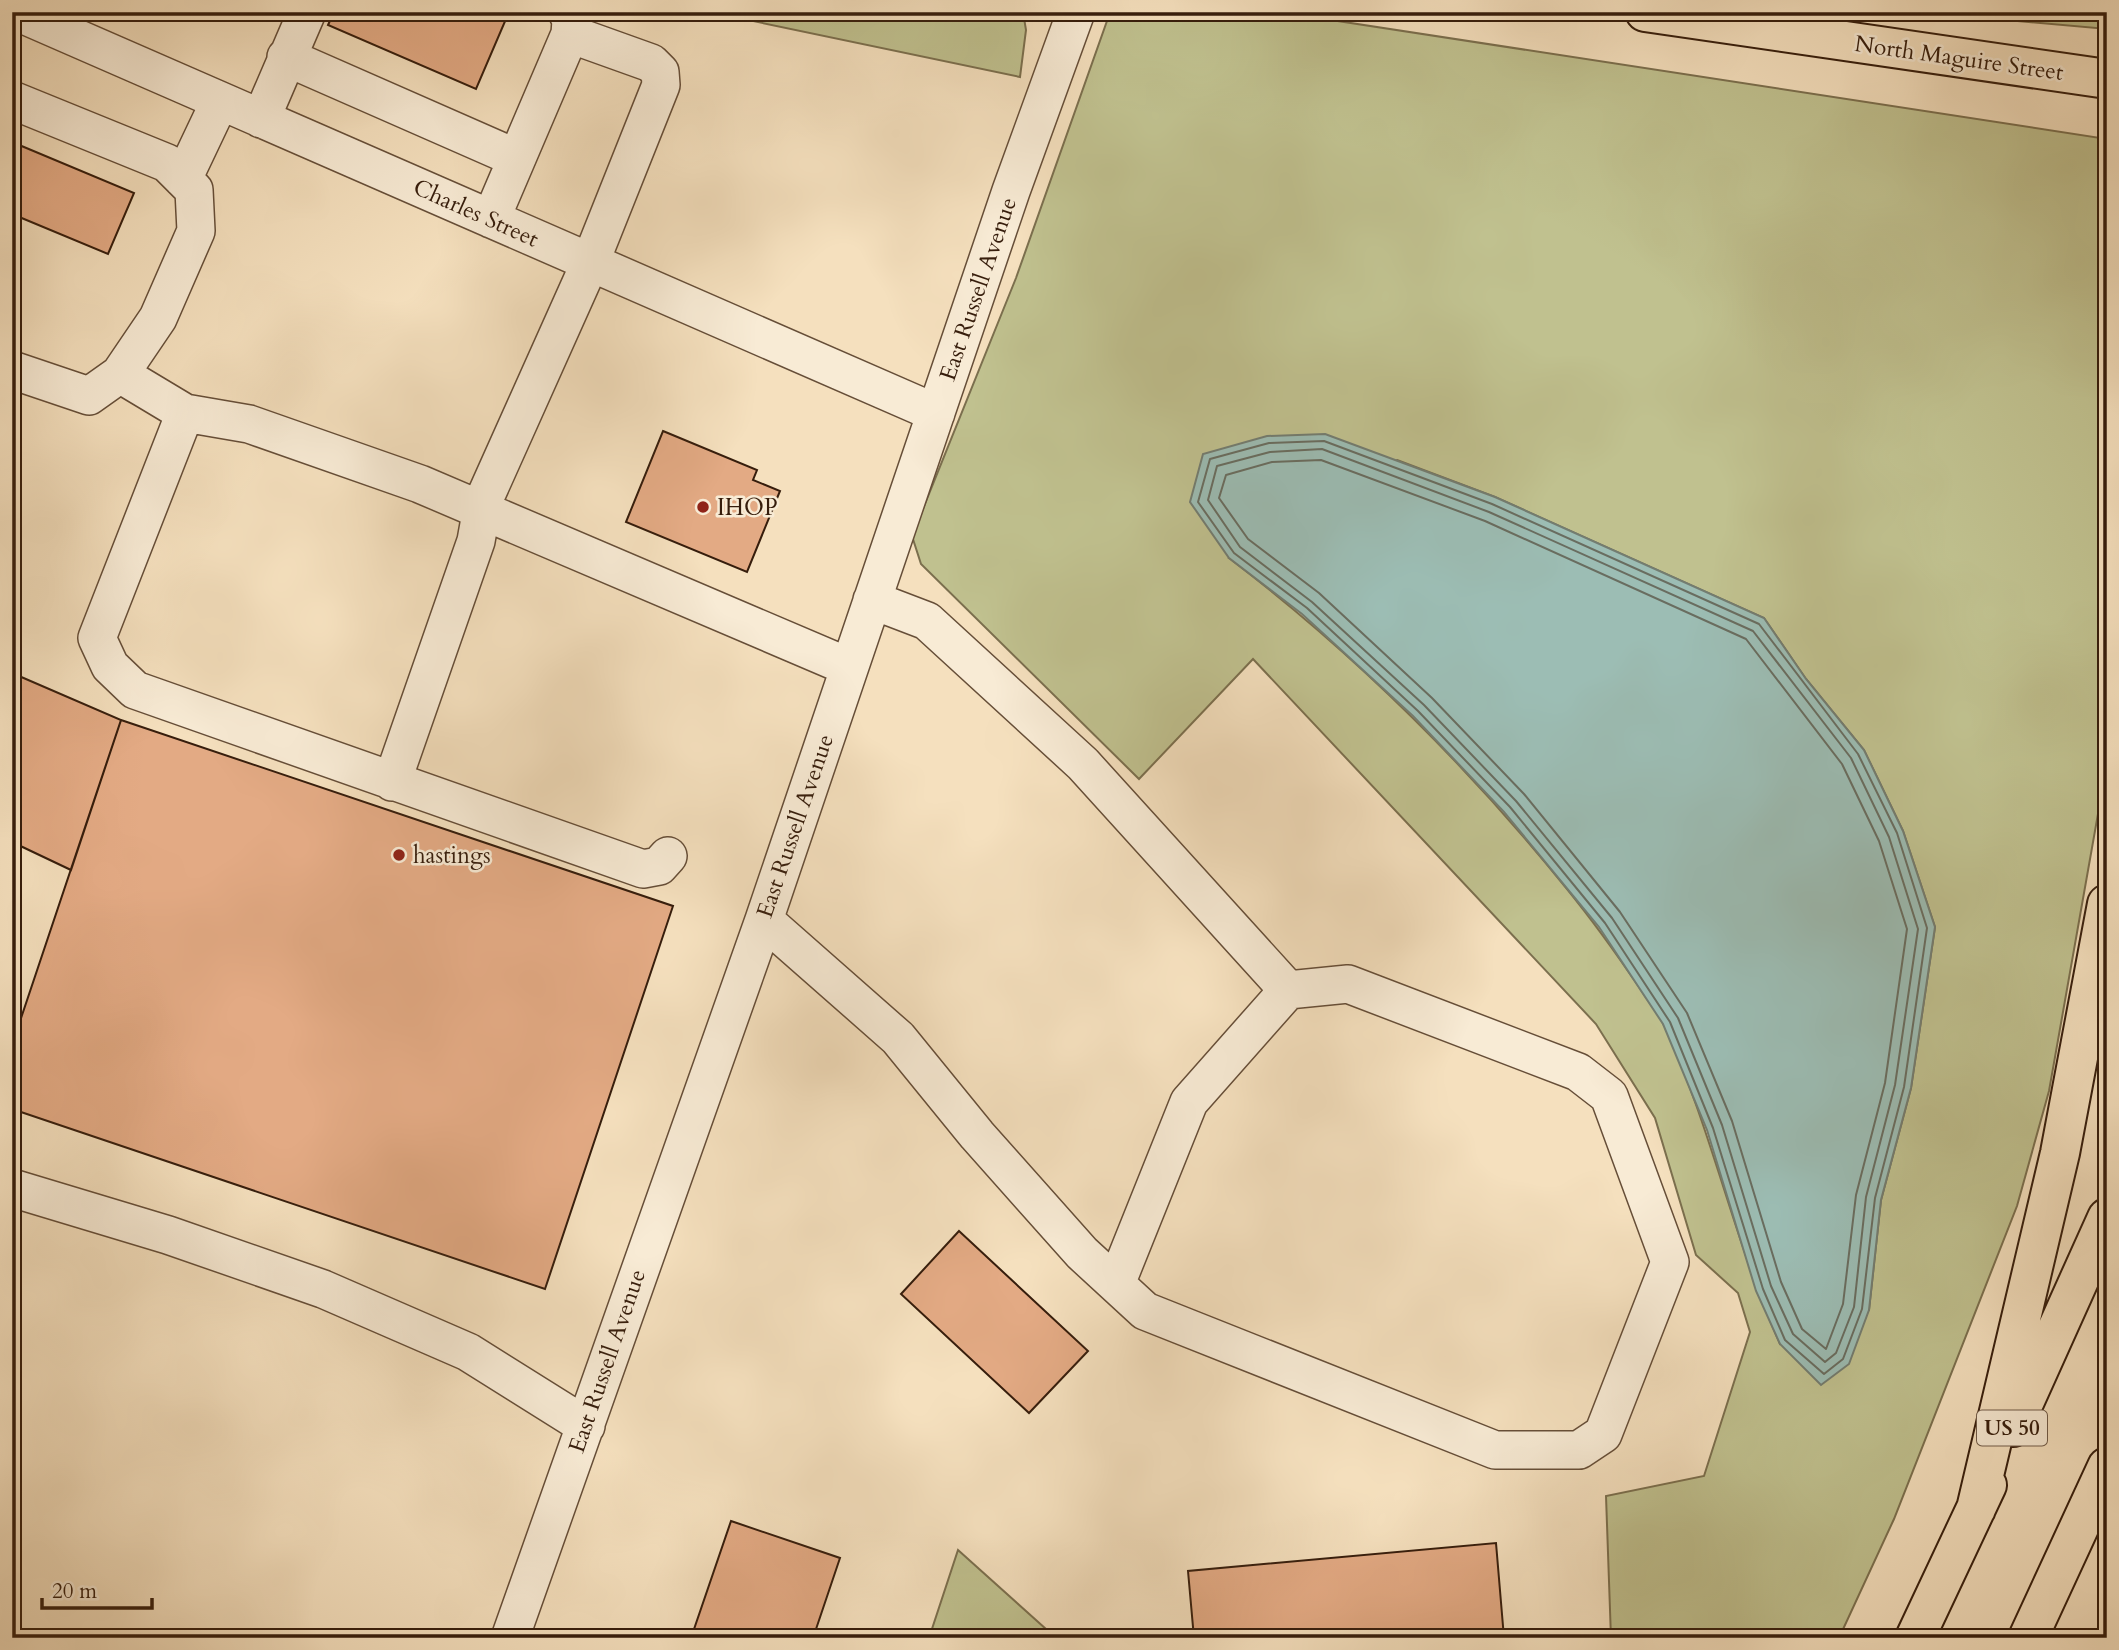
<svg xmlns="http://www.w3.org/2000/svg" width="2119" height="1650" font-family="Cardo,serif">
<rect width="100%" height="100%" fill="#f5e0be"/>
<filter id="stains"><feTurbulence type="fractalNoise" baseFrequency=".00286" numOctaves="4"/><feColorMatrix values="0 0 0 0 .2 0 0 0 0 .09 0 0 0 0 .02 0 0 0 .5 -.17"/></filter>
<radialGradient id="worn" r=".72"><stop offset=".6" stop-color="#630" stop-opacity="0"/><stop offset="1" stop-color="#630" stop-opacity=".3"/></radialGradient>
<!-- green -->
<path fill="#c0c18f" stroke="#7b6f4e" stroke-width="2" fill-rule="evenodd" d="M 710,12 L 1023,12 L 1026,30 L 1020,77 Z
M 1114,12 L 1279,12 L 2107,139 L 2107,763 L 2049,1091 L 2017,1206 L 1894,1519 L 1839,1638 L 1611,1638 L 1606,1496 L 1704,1476 L 1750,1332 L 1738,1293 L 1696,1255 L 1655,1118 L 1596,1024 L 1253,659 L 1139,779 L 921,564 L 912,536 L 1016,278 L 1107,21 ZM 1397,460 L 1495,497 L 1764,618 L 1806,679 L 1864,750 L 1903,831 L 1935,927 L 1911,1088 L 1881,1200 L 1869,1310 L 1780,1344 C 1734,1241 1712,1130 1665,1027 C 1658,1013 1647,1000 1639,987 C 1616,953 1593,921 1567,889 C 1467,765 1355,654 1229,558 Z
M 1917,12 L 2107,12 L 2107,29 Z
M 958,1550 L 1056,1638 L 929,1638 Z"/>
<!-- water -->
<path fill="#9cbdb4" stroke="#737d71" stroke-width="2" d="M 1325,434 L 1495,497 L 1764,618 L 1806,679 L 1864,750 L 1903,831 L 1935,927 L 1911,1088 L 1881,1200 L 1869,1310 L 1849,1364 L 1821,1385 L 1780,1344 L 1756,1291 L 1707,1130 L 1663,1024 L 1599,927 L 1504,812 L 1413,716 L 1302,614 L 1229,558 L 1190,502 L 1203,454 L 1267,436 Z"/>
<g fill="none" stroke-linecap="round" stroke-linejoin="round">
<!-- shore -->
<path stroke="#696d60" stroke-width="2" d="M 1324,441 L 1492,504 L 1759,624 L 1858,754 L 1897,833 L 1927,928 L 1904,1087 L 1875,1198 L 1862,1309 L 1843,1359 L 1824,1374 L 1785,1340 L 1763,1289 L 1713,1128 L 1670,1022 L 1605,923 L 1510,807 L 1418,711 L 1307,608 L 1234,553 L 1198,502 L 1210,459 L 1269,443 Z
M 1322,449 L 1489,512 L 1753,631 L 1851,758 L 1889,837 L 1918,929 L 1895,1085 L 1866,1197 L 1854,1307 L 1836,1353 L 1825,1362 L 1793,1334 L 1771,1286 L 1722,1125 L 1678,1018 L 1612,918 L 1516,801 L 1424,705 L 1312,602 L 1240,547 L 1208,500 L 1217,466 L 1270,452 Z
M 1321,460 L 1485,521 L 1746,639 L 1842,764 L 1879,841 L 1907,929 L 1885,1083 L 1856,1195 L 1843,1304 L 1826,1349 L 1802,1329 L 1781,1282 L 1732,1121 L 1687,1013 L 1620,912 L 1524,794 L 1432,698 L 1319,593 L 1248,539 L 1219,498 L 1226,475 L 1272,462 Z"/>
</g>
<!-- building -->
<path fill="#e3aa84" stroke="#361d0c" stroke-width="2" d="M 334,12 L 509,12 L 476,89 L 328,25 Z
M 12,142 L 134,193 L 108,254 L 12,214 Z
M 663,431 L 757,470 L 753,480 L 780,491 L 747,572 L 626,522 Z
M 12,673 L 121,720 L 71,870 L 12,842 Z
M 121,720 L 673,906 L 545,1289 L 12,1109 L 12,1045 Z
M 959,1231 L 1088,1351 L 1029,1413 L 901,1294 Z
M 731,1521 L 840,1558 L 813,1638 L 691,1638 Z
M 1496,1543 L 1504,1638 L 1194,1638 L 1188,1571 Z"/>
<g fill="none" stroke-linecap="round" stroke-linejoin="round">
<defs>
<path id="minor" d="M 17,12 L 936,413
M 286,57 L 516,158
M 12,100 L 167,163 L 194,190 L 196,231 L 158,318 L 120,374 L 89,396 L 12,370
M 261,119 L 307,12
M 183,179 L 220,101
M 491,219 L 570,34 L 571,20 L 567,12
M 120,374 L 185,413 L 249,424 L 420,484 L 849,667
M 185,413 L 97,638 L 110,666 L 135,690 L 643,869 L 659,866 L 668,856
M 392,782 L 476,541 L 483,502 L 590,263 L 661,85 L 660,72 L 651,63 L 570,34
M 764,920 L 898,1038 L 977,1135 L 1082,1253 L 1145,1311 L 1495,1450 L 1579,1450 L 1603,1434 L 1670,1262 L 1609,1096 L 1578,1072 L 1348,984 L 1288,990 L 1083,764 L 927,621 L 872,600
M 12,1188 L 168,1235 L 323,1289 L 468,1352 L 586,1426
M 1116,1284 L 1189,1102 L 1288,990
M 510,1638 L 764,920 L 1011,191 L 1076,12"/>
<path id="major" d="M 1645,12 L 2107,79"/>
<path id="highway" d="M 2013,1427 L 2107,1218
M 1976,1509 L 2060,1153 L 2107,904
M 1915,1638 L 1987,1485
M 2028,1638 L 2107,1467"/>
</defs>
<!-- minor casing -->
<use href="#minor" stroke="#664e38" stroke-width="40"/>
<!-- major casing -->
<use href="#major" stroke="#361d0c" stroke-width="42"/>
<!-- highway casing -->
<use href="#highway" stroke="#361d0c" stroke-width="42"/>
<!-- minor -->
<use href="#minor" stroke="#f8ebd5" stroke-width="37"/>
<!-- major -->
<use href="#major" stroke="#f5e0be" stroke-width="38"/>
<!-- highway -->
<use href="#highway" stroke="#f5e0be" stroke-width="38"/>
</g>
<!-- markers -->
<g fill="#8f2418" stroke="#f8ebd5" stroke-width="2.5">
<circle cx="703" cy="507" r="7"/>
<circle cx="399" cy="855" r="7"/>
</g>
<g text-anchor="middle" dominant-baseline="central" stroke-width="5" stroke-linejoin="round" paint-order="stroke">
<!-- shield labels -->
<rect fill="#f8ebd5" stroke="#705b48" stroke-width="2" x="1977" y="1410.5" width="70" height="35" rx="5"/>
<g font-size="21" font-weight="bold" fill="#361d0c">
<text x="2012" y="1428">US 50</text>
</g>
<!-- street labels -->
<g font-size="23" fill="#361d0c" stroke="#f8ebd5">
<text transform="translate(1959 58) rotate(8)">North Maguire Street</text>
<text transform="translate(476 213) rotate(24)">Charles Street</text>
<text transform="translate(978 289) rotate(-71)">East Russell Avenue</text>
<text transform="translate(795 826) rotate(-71)">East Russell Avenue</text>
<text transform="translate(607 1361) rotate(-71)">East Russell Avenue</text>
</g>
<!-- poi labels -->
<g font-size="23" fill="#361d0c" stroke="#f8ebd5" text-anchor="start">
<text x="717" y="507">IHOP</text>
<text x="413" y="855">hastings</text>
</g>
</g>
<!-- margin -->
<rect width="2119" height="1650" fill="none" stroke="#f5e0be" stroke-width="42"/>
<rect x="14" y="14" width="2091" height="1622" fill="none" stroke="#361d0c" stroke-width="3.5"/>
<rect x="21" y="21" width="2077" height="1608" fill="none" stroke="#361d0c" stroke-width="2"/>
<!-- scale -->
<path d="M42 1598v10h110v-10" fill="none" stroke="#361d0c" stroke-width="3.5"/>
<text x="52" y="1598" font-size="21" fill="#361d0c" stroke="#f8ebd5" stroke-width="5" paint-order="stroke">20 m</text>
<rect width="100%" height="100%" filter="url(#stains)"/>
<rect width="100%" height="100%" fill="url(#worn)"/>
</svg>
